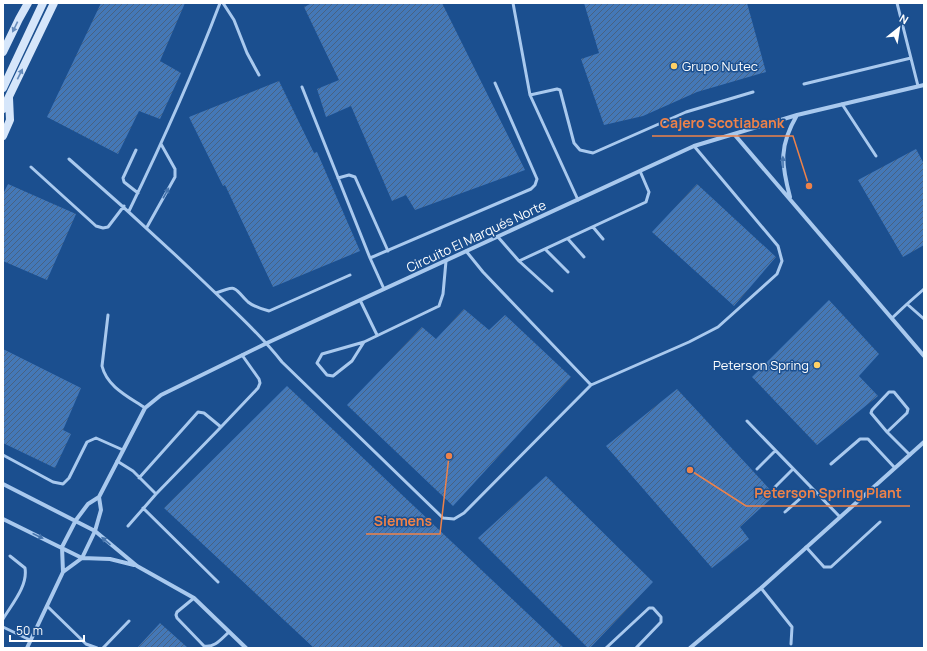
<svg xmlns="http://www.w3.org/2000/svg" width="927" height="651" font-family="Manrope,sans-serif">
<defs>
<pattern id="building-hatch" width="6" height="6" patternUnits="userSpaceOnUse"><rect width="6" height="6" fill="#4478b7"/><path d="M-1 1l2-2M0 6l6-6M5 7l2-2" fill="none" stroke="#486282"/></pattern>
</defs>
<rect width="100%" height="100%" fill="#1b4f8f"/>
<!-- building -->
<path fill="url(#building-hatch)" d="M 101,3 L 185,3 L 160,61 L 181,73 L 160,119 L 139,111 L 118,154 L 47,117 Z
M 312,3 L 442,3 L 525,170 L 415,210 L 406,195 L 392,201 L 351,106 L 326,117 L 317,89 L 339,80 L 304,7 Z
M 584,3 L 747,3 L 766,72 L 697,92 L 643,116 L 604,125 L 581,59 L 599,53 Z
M 279,81 L 314,153 L 317,152 L 360,251 L 273,287 L 225,185 L 223,186 L 189,117 Z
M 916,149 L 924,164 L 924,245 L 903,257 L 858,180 Z
M 8,184 L 76,214 L 47,280 L 3,261 L 3,194 Z
M 697,184 L 776,257 L 734,306 L 652,232 Z
M 829,300 L 879,354 L 859,376 L 878,396 L 817,445 L 752,377 Z
M 464,309 L 489,330 L 505,315 L 571,377 L 453,506 L 347,405 L 422,327 L 436,339 Z
M 3,349 L 81,388 L 63,430 L 71,434 L 55,468 L 3,443 Z
M 287,386 L 564,648 L 314,648 L 164,508 Z
M 677,389 L 775,495 L 740,527 L 749,539 L 712,568 L 606,446 Z
M 546,476 L 653,582 L 590,648 L 588,648 L 478,538 Z
M 160,623 L 188,648 L 137,648 Z"/>
<g fill="none" stroke-linecap="round" stroke-linejoin="round">
<!-- lane -->
<path stroke="#a9c9ee" stroke-width="3" d="M 223,3 L 234,20 L 247,53 L 259,75
M 513,3 L 530,95 L 578,200
M 897,3 L 918,86
M 804,84 L 911,58
M 302,87 L 370,258 L 384,289
M 530,95 L 557,89 L 560,90 L 574,143 L 580,150 L 593,153 L 686,112 L 753,92
M 842,104 L 876,156
M 136,150 L 123,178 L 124,182 L 138,193
M 69,159 C 115,199 160,240 204,282 C 231,308 259,333 282,362 L 443,518 L 454,519 L 464,513 L 591,385 L 483,272 L 466,251
M 31,167 L 96,226 L 103,228 L 108,227 L 124,206
M 338,178 L 349,175 L 355,177 L 388,251
M 129,211 C 162,143 193,74 220,3
M 147,227 L 175,177 L 175,169 L 161,144
M 593,227 L 603,239
M 498,237 L 519,261 L 646,202 L 649,192 L 640,171
M 568,239 L 584,257
M 545,249 L 568,272
M 370,258 L 531,189 L 535,185 L 537,179 L 495,83
M 519,261 L 552,291
M 216,293 C 239,284 233,288 248,302 C 254,307 262,309 269,311 L 350,275
M 360,300 L 377,335
M 907,304 L 924,289
M 108,315 L 102,366 C 107,387 129,397 145,408
M 892,318 L 907,304 L 924,319
M 364,342 L 322,354 L 317,363 L 327,375 L 333,376 L 352,361 L 364,342 L 439,306 L 443,294 L 446,261
M 591,385 L 689,342 L 718,327 L 777,274 L 782,261 L 778,246 L 694,146
M 747,421 L 840,517
M 221,427 L 258,388 L 260,383 L 259,379 L 242,355
M 887,432 L 871,413 L 872,410 L 889,392 L 894,392 L 908,409 L 907,413 L 887,432 L 910,455
M 3,455 L 53,482 L 63,484 L 69,478 L 87,442 L 96,438 L 123,450
M 117,461 L 133,471 L 156,494
M 831,464 L 860,439 L 868,439 L 895,468
M 757,469 L 775,451
M 775,487 L 793,469
M 143,508 L 218,582
M 785,512 L 812,488
M 128,526 L 156,494 L 221,427 L 204,413 L 198,412 L 139,478
M 806,547 L 824,567 L 831,567 L 880,522
M 761,588 L 792,627 L 791,644
M 194,598 L 177,612 L 176,615 L 177,618 L 204,646 C 215,648 222,638 229,632
M 47,606 L 86,644 L 97,648
M 3,619 C 12,604 28,586 25,568 L 10,556
M 3,627 L 30,640
M 103,648 L 129,621
M 606,648 L 649,608 L 653,608 L 661,617 L 661,622 L 636,648"/>
<!-- street -->
<path stroke="#a9c9ee" stroke-width="4" d="M 734,134 L 924,356
M 790,197 C 781,163 779,146 797,115
M 3,484 L 95,531 L 137,566 L 194,598 L 246,648
M 3,519 L 82,558 L 110,559 L 134,565
M 63,572 L 82,558 L 95,531 L 101,510 L 99,497
M 27,648 L 63,572 L 62,547 L 76,520 L 88,504 L 99,497 L 145,408 L 161,395 L 267,343 L 694,146 L 797,115 L 924,85
M 690,648 L 761,588 L 924,442"/>
<!-- secondary -->
<path stroke="#d6e6fa" stroke-width="8" d="M 3,52 L 19,19 L 28,3
M 3,88 L 43,3
M 3,109 L 54,3
M 3,136 L 10,120 L 9,98"/>
</g>
<!-- one-way arrows -->
<defs><path id="oneway-solid" d="M-6-.8H1V-3.2L6.5 0L1 3.2V.8H-6Z"/></defs>
<g fill="#668bba">
<use href="#oneway-solid" transform="translate(15 27) rotate(116)"/>
<use href="#oneway-solid" transform="translate(20 74) rotate(-64)"/>
</g>
<g fill="#4674ac">
<use href="#oneway-solid" transform="translate(783 162) rotate(-91)"/>
<use href="#oneway-solid" transform="translate(166 193) rotate(-61)"/>
<use href="#oneway-solid" transform="translate(38 536) rotate(26)"/>
<use href="#oneway-solid" transform="translate(106 541) rotate(-139)"/>
</g>
<!-- markers -->
<g fill="#ffd166" stroke="#1b4f8f" stroke-width="1.5">
<circle cx="674" cy="66" r="4"/>
<circle cx="817" cy="365" r="4"/>
</g>
<g text-anchor="middle" dominant-baseline="central" stroke-width="3" stroke-linejoin="round" paint-order="stroke">
<!-- poi labels -->
<g font-size="13" fill="#fff" stroke="#1b4f8f" text-anchor="start">
<text x="682" y="66">Grupo Nutec</text>
<text x="809" y="365" text-anchor="end">Peterson Spring</text>
</g>
<!-- street labels -->
<g font-size="13" fill="#fff" stroke="#1b4f8f">
<text transform="translate(476 236) rotate(-25)">Circuito El Marqués Norte</text>
</g>
</g>
<!-- callouts -->
<path fill="none" stroke="#ee8249" stroke-width="1.5" d="M809 186L793 136H652M690 470L746 506H910M449 456L440 534H366"/>
<g fill="#ee8249" stroke="#1b4f8f" stroke-width="1.5">
<circle cx="809" cy="186" r="4"/>
<circle cx="690" cy="470" r="4"/>
<circle cx="449" cy="456" r="4"/>
</g>
<g font-size="14" text-anchor="middle" font-weight="bold" fill="#ee8249" stroke="#1b4f8f" stroke-width="3" stroke-linejoin="round" paint-order="stroke">
<text x="722" y="128">Cajero Scotiabank</text>
<text x="828" y="498">Peterson Spring Plant</text>
<text x="403" y="526">Siemens</text>
</g>
<!-- border -->
<rect width="927" height="651" fill="none" stroke="#ffffff" stroke-width="8"/>
<!-- north arrow -->
<g transform="translate(899 28) rotate(30)" stroke="#1b4f8f" stroke-width="3" paint-order="stroke">
<path d="M0-3L7 15L0 10L-7 15Z" fill="#ffffff"/>
<text y="-6" font-size="11" font-weight="bold" text-anchor="middle" fill="#ffffff">N</text>
</g>
<!-- scale -->
<path d="M10 635v6h74v-6" fill="none" stroke="#ffffff" stroke-width="2"/>
<text x="16" y="635" font-size="12" fill="#ffffff" stroke="#1b4f8f" stroke-width="3" paint-order="stroke">50 m</text>
</svg>
